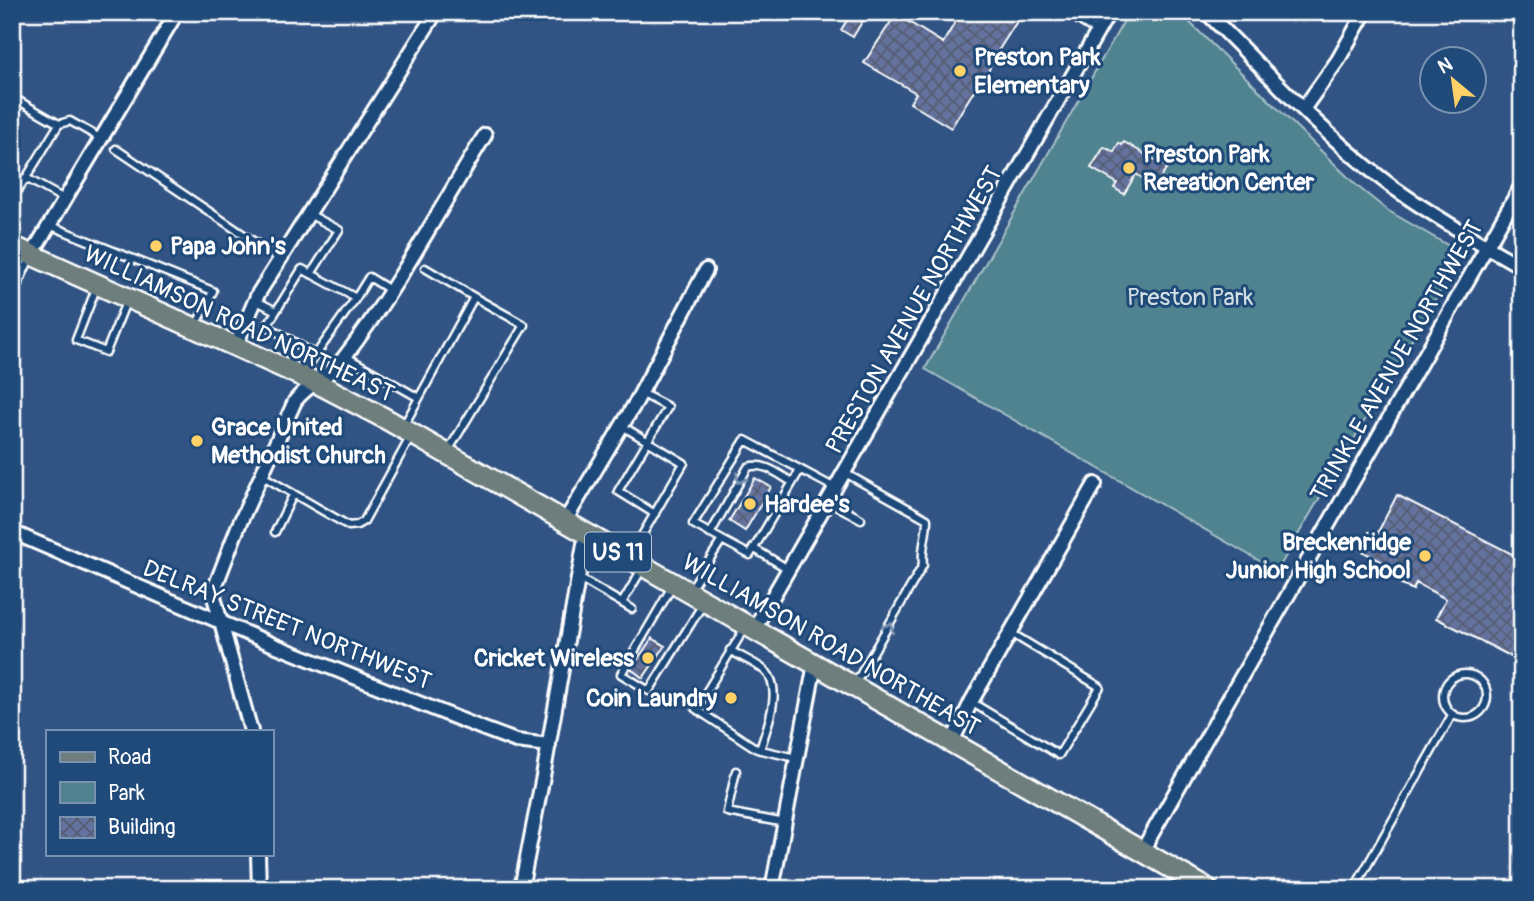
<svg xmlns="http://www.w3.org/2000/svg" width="1534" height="901" font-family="Pangolin,sans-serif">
<defs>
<pattern id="building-cross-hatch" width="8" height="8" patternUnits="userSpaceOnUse" patternTransform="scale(1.75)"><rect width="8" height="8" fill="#63729e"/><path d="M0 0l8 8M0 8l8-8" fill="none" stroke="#565d71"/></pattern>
</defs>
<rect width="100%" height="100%" fill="#315484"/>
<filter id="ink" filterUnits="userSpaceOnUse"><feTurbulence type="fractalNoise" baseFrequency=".0143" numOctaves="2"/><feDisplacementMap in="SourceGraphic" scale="14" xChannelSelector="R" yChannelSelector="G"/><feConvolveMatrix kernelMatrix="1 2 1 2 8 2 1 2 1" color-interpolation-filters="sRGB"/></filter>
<g filter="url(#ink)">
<!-- park -->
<path fill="#50838f" stroke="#a8c1c7" stroke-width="2" d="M 1129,12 L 1179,12 L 1357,186 L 1387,210 L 1449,246 L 1457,262 L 1277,571 L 925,369 Z"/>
<!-- building -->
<path fill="url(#building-cross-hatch)" stroke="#fff" stroke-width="2" d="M 852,12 L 868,12 L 853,37 L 841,30 Z
M 961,12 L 1023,12 L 991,62 L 985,87 L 978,84 L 951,128 L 910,103 L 916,93 L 864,63 L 896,14 L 943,43 Z
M 1124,142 L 1167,167 L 1156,186 L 1136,174 L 1124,194 L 1114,188 L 1117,183 L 1091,168 L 1104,147 L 1114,152 L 1119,143 L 1122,145 Z
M 755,478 L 771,487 L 745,531 L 729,521 Z
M 1397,495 L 1522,559 L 1522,662 L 1436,618 L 1446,599 L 1416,583 L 1413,590 L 1396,581 L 1399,575 L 1392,572 L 1394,568 L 1360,550 L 1369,532 L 1376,536 Z
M 652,638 L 665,646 L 643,678 L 631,669 Z"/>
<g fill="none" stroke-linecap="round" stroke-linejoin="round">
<defs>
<path id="service" d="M 1065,12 L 1098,32
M 12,97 L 59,124
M 116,149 L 280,259
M 12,198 L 26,178
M 64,199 L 26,178 L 59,124 L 70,121 L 100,138
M 309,214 L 339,230 L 311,274
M 49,225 L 213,291 L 196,326
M 97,286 L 76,340 L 106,352 L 126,302
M 12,298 L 30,258
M 356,298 L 369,277 L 390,290
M 255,300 L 276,311
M 345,356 L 419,398 L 474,297 L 425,268
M 302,374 L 356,298 L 302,269 L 267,326 L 316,355
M 641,393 L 668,407 L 618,491 L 655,514
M 622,426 L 684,463 L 630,556
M 403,427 L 419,398
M 448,451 L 524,325 L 474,297
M 845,473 L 927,519 C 927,537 921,547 923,565 L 855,684
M 261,475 L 349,526 L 357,525 L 364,521 L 411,436
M 828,501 L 861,519
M 275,532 L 293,495
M 710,534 L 748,467 C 765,462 778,474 792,482
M 722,540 L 750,555 L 800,470
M 753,548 L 788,569
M 579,578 L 622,603 L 642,569
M 673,585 L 621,674 L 649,691 L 703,604
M 690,590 L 722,540 L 693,524 L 745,440 L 835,488
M 622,603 L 632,609
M 746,626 L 696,709 L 757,749 L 796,758
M 730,650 C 741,657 754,662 764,670 C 785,687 766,729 760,750
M1443 696a22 22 0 1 1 44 0a22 22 0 1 1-44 0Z
M 971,702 L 1059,755 L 1100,687 L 1011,633
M 736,771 L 727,812 L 785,823
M 1354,889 L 1452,715"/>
<path id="minor" d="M 1206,12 C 1265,70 1328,140 1394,188 C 1435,217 1478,242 1522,267
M 1304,108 L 1338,60 L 1365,12
M 32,254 L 177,12
M 235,347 L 258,294 L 436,12
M 565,521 L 636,402 L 706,270
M 12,532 L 274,645 L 484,729 L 516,741 L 549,745
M 754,629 L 1109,12
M 251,731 L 214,597 L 215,587 L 238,527 L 295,401 C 309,383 330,376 343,359 C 397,289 439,210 485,135
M 952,742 L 971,702 L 1095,484
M 1142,851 L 1522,185
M 258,854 L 259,889
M 521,889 L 544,771 L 586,533
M 772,889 L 815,664"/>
<path id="primary" d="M 12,246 L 315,382 L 386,419 L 1208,889"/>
</defs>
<!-- service casing -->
<use href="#service" stroke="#fff" stroke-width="11"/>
<!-- minor casing -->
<use href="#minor" stroke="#fff" stroke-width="18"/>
<!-- primary casing -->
<use href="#primary" stroke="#fff" stroke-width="24"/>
<!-- service -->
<use href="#service" stroke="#1f4a7a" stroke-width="6"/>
<!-- minor -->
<use href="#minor" stroke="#1f4a7a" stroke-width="12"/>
<!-- primary -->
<use href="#primary" stroke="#6d7e7c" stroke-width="19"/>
</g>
<!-- one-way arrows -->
<defs><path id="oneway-chevron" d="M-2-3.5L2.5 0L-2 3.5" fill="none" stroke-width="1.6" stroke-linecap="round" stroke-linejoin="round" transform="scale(1.75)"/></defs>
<g stroke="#7992af">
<use href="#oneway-chevron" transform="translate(740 479) rotate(121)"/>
<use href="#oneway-chevron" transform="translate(889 627) rotate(-61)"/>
</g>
</g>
<!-- markers -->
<g fill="#ffd166" stroke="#1f4a7a" stroke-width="2.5">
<circle cx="960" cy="71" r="7"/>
<circle cx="1129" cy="168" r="7"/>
<circle cx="156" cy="246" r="7"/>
<circle cx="197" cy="441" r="7"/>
<circle cx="750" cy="504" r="7"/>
<circle cx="1425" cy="556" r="7"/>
<circle cx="648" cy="658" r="7"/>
<circle cx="731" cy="698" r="7"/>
</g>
<g text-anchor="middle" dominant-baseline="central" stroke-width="6" stroke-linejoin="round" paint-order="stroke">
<!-- shield labels -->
<rect fill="#1f4a7a" stroke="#bcc9d7" stroke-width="2" x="585" y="532.5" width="66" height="39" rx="5"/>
<g font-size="23" font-weight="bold" fill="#fff">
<text x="618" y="552">US 11</text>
</g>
<!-- poi labels -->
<g font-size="24" font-weight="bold" fill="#fff" stroke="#1f4a7a" text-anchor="start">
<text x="974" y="57">Preston Park<tspan x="974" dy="28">Elementary</tspan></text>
<text x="1143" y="154">Preston Park<tspan x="1143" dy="28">Rereation Center</tspan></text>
<text x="170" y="246">Papa John's</text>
<text x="211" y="427">Grace United<tspan x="211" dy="28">Methodist Church</tspan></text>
<text x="764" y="504">Hardee's</text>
<text x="1411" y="542" text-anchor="end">Breckenridge<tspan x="1411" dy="28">Junior High School</tspan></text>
<text x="634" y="658" text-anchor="end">Cricket Wireless</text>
<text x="717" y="698" text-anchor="end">Coin Laundry</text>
</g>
<!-- park labels -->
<g font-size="24" fill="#d3e0e3" stroke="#1f4a7a">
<text x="1190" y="297">Preston Park</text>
</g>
<!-- street labels -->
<g font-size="24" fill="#fff" stroke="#1f4a7a">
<text transform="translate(914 310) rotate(-60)">PRESTON AVENUE NORTHWEST</text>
<text transform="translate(239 324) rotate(25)">WILLIAMSON ROAD NORTHEAST</text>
<text transform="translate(1397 361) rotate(-60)">TRINKLE AVENUE NORTHWEST</text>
<text transform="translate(287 625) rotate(22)">DELRAY STREET NORTHWEST</text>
<text transform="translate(831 645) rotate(30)">WILLIAMSON ROAD NORTHEAST</text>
</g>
</g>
<!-- margin -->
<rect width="1534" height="901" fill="none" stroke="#1f4a7a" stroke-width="42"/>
<rect x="21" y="21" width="1492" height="859" fill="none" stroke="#fff" stroke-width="2.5" filter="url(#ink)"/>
<!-- legend -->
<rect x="46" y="730" width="228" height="126" fill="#1f4a7a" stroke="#7992af" stroke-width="2"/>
<rect x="60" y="752" width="35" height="10" fill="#6d7e7c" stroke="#7992af" stroke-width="2"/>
<text x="108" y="764" font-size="21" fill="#ffffff">Road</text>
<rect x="60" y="782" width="35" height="21" fill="#50838f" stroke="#7992af" stroke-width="2"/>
<text x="108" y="800" font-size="21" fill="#ffffff">Park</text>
<rect x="60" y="817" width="35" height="21" fill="url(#building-cross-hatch)" stroke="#7992af" stroke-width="2"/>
<text x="108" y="834" font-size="21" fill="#ffffff">Building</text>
<!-- north arrow -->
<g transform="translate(1453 80) rotate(331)"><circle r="33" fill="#1f4a7a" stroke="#7992af" stroke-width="2"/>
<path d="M0-5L12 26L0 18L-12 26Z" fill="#ffd166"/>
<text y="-10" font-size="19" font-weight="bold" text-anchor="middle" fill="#ffffff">N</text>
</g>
</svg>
